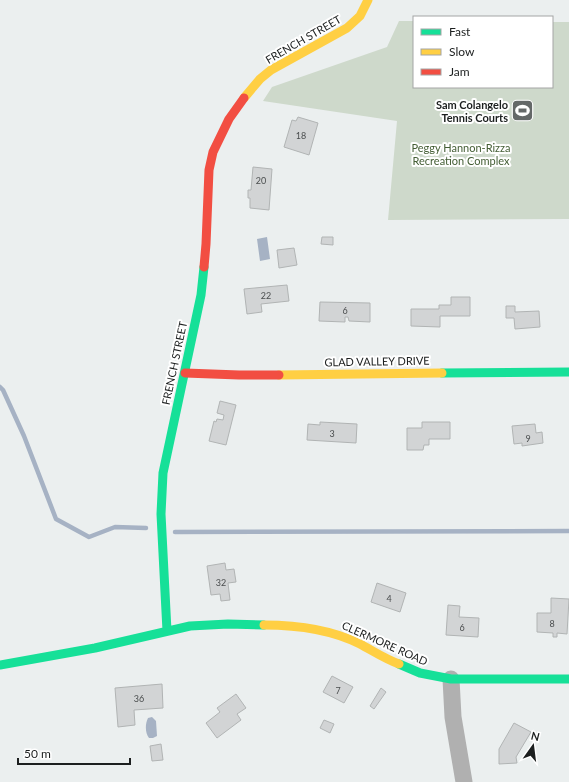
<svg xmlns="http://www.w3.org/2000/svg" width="569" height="782" font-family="Lato,sans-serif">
<rect width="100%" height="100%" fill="#ebefef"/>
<!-- green -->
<path fill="#ced9cb" d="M 399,21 L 414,21 L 414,87 L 552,87 L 552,22 L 569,22 L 569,219 L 388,220 L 397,121 L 263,101 L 272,87 L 387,47 Z"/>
<!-- water -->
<path fill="#a6b2c4" d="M 267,237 L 270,259 L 260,261 L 257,239 Z
M 152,717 L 156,721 L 157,736 L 153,738 L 149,738 C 145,733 145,724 148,718 Z"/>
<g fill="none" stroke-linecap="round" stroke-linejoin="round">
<!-- stream -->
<path stroke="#a6b2c4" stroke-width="4.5" d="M 0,387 L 3,390 L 24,436 L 56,519 L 89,537 L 115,527 L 146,528
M 175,532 L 569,531"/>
</g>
<!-- building -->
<path fill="#d2d4d5" stroke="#b1b4b4" d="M 298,117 L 318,123 L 309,155 L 284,147 L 292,120 L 296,121 Z
M 253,167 L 272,169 L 269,210 L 250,208 L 250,198 L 248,198 L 248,190 L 251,190 Z
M 322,237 L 333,237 L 333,245 L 321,244 Z
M 294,248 L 297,265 L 279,268 L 277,250 Z
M 287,285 L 289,301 L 261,304 L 262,312 L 247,314 L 244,289 Z
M 451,297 L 470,297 L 470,316 L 440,316 L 440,327 L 411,326 L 411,309 L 439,309 L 439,305 L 451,305 Z
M 320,302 L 370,303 L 370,322 L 349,321 L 348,317 L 345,317 L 345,322 L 319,321 Z
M 506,306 L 515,306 L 515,312 L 539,311 L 540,327 L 515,329 L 514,318 L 506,318 Z
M 220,401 L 236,405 L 226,445 L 209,441 L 214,421 L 216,422 L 217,419 L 223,420 L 224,415 L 217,413 Z
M 320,422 L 357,424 L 356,443 L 307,440 L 308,424 L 320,425 Z
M 422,422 L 450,422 L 450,439 L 429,439 L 429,445 L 424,445 L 423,450 L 407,450 L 407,428 L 422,428 Z
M 535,424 L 536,433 L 542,432 L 543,443 L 522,446 L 522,443 L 514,444 L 512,426 Z
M 225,563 L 226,570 L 234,569 L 236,582 L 228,583 L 230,600 L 221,601 L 220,594 L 211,595 L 207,566 Z
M 377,583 L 406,593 L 400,612 L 371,602 Z
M 551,598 L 569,599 L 567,634 L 557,633 L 557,637 L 553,637 L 553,633 L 537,632 L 537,613 L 551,613 Z
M 448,605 L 460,606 L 459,617 L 479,618 L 478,637 L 446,635 Z
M 332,676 L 353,687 L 344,703 L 323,692 Z
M 162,684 L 163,708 L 134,710 L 135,725 L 118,727 L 115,688 Z
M 381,688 L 386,692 L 374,709 L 370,706 Z
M 236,694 L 246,708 L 237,714 L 241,720 L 217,738 L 206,723 L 220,712 L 217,708 Z
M 324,720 L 334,724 L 330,733 L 320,728 Z
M 514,723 L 531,732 L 516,757 L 517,763 L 499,764 L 499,749 Z
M 161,744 L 163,760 L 152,761 L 150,746 Z"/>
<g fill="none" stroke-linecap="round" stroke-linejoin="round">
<!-- street -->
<path stroke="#b0b0b0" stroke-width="17" d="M 451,679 L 453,717 L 464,782"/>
<!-- fast -->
<path stroke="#16e098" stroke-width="9" d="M 442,373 L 569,372
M 167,631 L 161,514 L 163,473 L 201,295 L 204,267
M 399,664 L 420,673 L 451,679 L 569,679
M 0,665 L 95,648 L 190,626 L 228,624 L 264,625"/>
<!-- slow -->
<path stroke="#ffcf43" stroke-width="9" d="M 244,98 L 260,79 L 271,70 L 347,28 L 360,16 L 368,0
M 279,375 L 442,373
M 264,625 C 297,625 330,629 360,644 C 373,651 385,659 399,664"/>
<!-- jam -->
<path stroke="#f24e42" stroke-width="9" d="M 204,267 L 206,244 L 209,170 L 213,152 L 229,119 L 244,98
M 185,373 L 239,375 L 279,375"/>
</g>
<!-- icons -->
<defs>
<symbol id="stadium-square" viewBox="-11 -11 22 22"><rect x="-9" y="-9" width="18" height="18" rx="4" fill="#646868" stroke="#fff"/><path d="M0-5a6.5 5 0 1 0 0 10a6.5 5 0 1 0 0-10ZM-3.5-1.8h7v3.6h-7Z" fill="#fff"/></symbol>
</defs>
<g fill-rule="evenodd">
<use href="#stadium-square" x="510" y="98" width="25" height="25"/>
</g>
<g text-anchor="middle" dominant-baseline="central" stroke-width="4" stroke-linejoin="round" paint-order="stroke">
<!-- number labels -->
<g font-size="9" fill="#4a4d4e">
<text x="301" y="135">18</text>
<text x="261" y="180">20</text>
<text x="266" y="295">22</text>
<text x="345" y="310">6</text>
<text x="332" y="433">3</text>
<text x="528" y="438">9</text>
<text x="221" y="582">32</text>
<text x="389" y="598">4</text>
<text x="552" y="623">8</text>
<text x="462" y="627">6</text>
<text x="338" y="690">7</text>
<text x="139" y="698">36</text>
</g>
<!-- street labels -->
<g font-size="11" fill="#1c1f1f" stroke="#fff">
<text transform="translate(303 39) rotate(-30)">FRENCH STREET</text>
<text transform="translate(377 361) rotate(-1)">GLAD VALLEY DRIVE</text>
<text transform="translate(174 363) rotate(-78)">FRENCH STREET</text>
<text transform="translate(385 643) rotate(24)">CLERMORE ROAD</text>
</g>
<!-- poi labels -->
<g font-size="11" font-weight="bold" fill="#1c1f1f" stroke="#fff" text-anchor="end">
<text x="508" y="104">Sam Colangelo<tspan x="508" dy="13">Tennis Courts</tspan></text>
</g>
<!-- park labels -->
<g font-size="11" fill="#445e35" stroke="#fff">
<text x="461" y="147">Peggy Hannon-Rizza<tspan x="461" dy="13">Recreation Complex</tspan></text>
</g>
</g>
<!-- legend -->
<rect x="413" y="16" width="140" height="72" fill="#ffffff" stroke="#a4a5a5"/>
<rect x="421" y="29" width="20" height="6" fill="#16e098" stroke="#a4a5a5"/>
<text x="449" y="36" font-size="12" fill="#1c1f1f">Fast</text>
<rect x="421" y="49" width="20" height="6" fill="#ffcf43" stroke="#a4a5a5"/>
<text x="449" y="56" font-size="12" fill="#1c1f1f">Slow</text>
<rect x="421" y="69" width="20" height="6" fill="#f24e42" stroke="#a4a5a5"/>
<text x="449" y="76" font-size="12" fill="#1c1f1f">Jam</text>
<!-- north arrow -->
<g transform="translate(533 746) rotate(14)" stroke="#ffffff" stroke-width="3" paint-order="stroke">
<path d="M0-3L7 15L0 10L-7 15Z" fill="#1c1f1f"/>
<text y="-6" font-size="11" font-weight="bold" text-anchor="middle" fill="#1c1f1f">N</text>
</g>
<!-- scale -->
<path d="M18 758v6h112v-6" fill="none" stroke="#1c1f1f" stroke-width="2"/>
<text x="24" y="758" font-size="12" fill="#1c1f1f" stroke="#ffffff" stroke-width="3" paint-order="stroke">50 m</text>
</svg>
